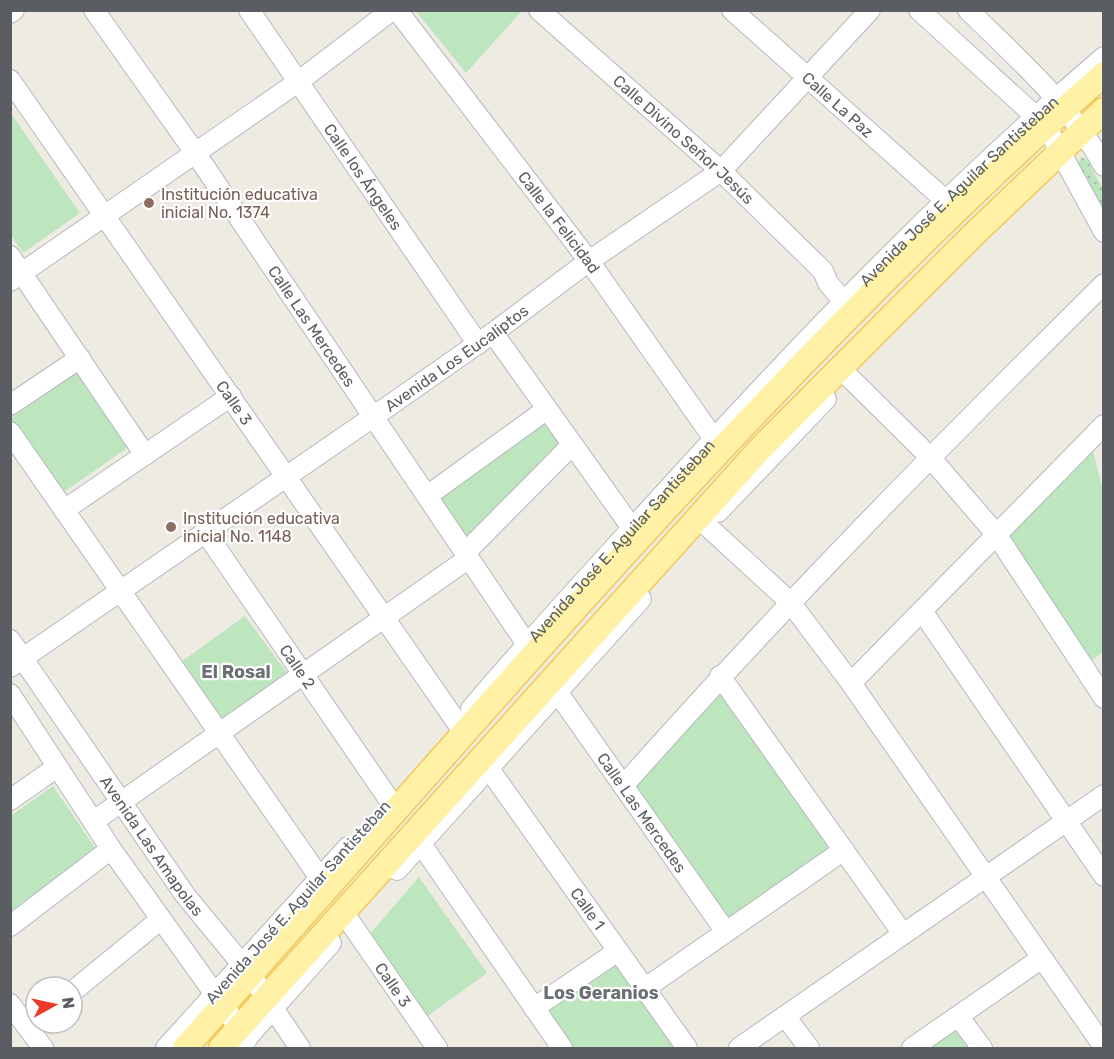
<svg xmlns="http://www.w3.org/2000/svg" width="1114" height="1059" font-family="Rubik,sans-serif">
<defs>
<pattern id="grass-dots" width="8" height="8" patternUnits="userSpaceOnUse" patternTransform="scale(1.5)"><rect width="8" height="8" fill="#bee6be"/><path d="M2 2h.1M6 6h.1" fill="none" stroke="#9dbe9e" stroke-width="1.8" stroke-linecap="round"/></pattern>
</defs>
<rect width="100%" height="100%" fill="#eeebe2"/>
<!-- grass -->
<path fill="url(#grass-dots)" d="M 1081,157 L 1087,160 L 1103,189 L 1103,213 L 1077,165 Z"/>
<!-- park -->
<path fill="#bee6be" d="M 415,10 L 522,10 L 522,11 L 466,73 Z
M 10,112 L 80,213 L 23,253 L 11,235 Z
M 76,373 L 127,448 L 61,494 L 10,419 Z
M 546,416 L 565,446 L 465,546 L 431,493 Z
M 1093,451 L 1103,491 L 1103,652 L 1090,662 L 1008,536 Z
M 245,616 L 287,673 L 222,720 L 181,662 Z
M 724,691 L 834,846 L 727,922 L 633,786 Z
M 53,786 L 98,852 L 10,914 L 10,816 Z
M 419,877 L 487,973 L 425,1018 L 368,936 Z
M 617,965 L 676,1048 L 573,1048 L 548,1011 Z
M 959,1017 L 982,1048 L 912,1048 Z"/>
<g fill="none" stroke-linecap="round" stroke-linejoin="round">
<defs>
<g id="minor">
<path id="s1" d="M 94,10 L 196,154 L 526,643"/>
<path id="s2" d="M 249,10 L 478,344"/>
<path id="s3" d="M 397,10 L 589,261 L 714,439"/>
<path id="s4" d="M 539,10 L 721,171 L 823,271 L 828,283 L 844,302"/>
<path id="s5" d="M 732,10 L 945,200"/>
<path d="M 919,10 L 1046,126 L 1104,232"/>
<path d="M 968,10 C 1018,59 1070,104 1104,166"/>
<path d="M 10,13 L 14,10"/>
<path id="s6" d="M 10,80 L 458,724"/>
<path d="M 10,256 L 145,455"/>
<path d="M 10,281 L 298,82 L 392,10"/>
<path d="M 493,333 L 632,528"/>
<path d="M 848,376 L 929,456 L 996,534 L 1104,698"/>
<path d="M 10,405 L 80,358"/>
<path d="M 10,432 L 320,878"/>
<path d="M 427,496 L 547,409"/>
<path d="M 64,510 L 231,396"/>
<path d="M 718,512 L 826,399"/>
<path d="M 706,525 L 790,602 L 851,683 L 1104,1047"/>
<path id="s7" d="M 206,533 L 390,801"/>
<path d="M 465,553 L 572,445"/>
<path d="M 922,611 L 1104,876"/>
<path id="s8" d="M 10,640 L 185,895 L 250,974 L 300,1048"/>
<path id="s9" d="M 10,667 L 373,417 L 493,333 L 589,261 L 721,171 L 870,10"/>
<path d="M 720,676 L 903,934"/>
<path d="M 851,683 L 1104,425"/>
<path id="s10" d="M 558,693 L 726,932"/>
<path d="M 10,694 L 111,849 L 247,1039"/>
<path id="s11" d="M 471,709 C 532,637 596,568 660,498 C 800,344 945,192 1104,57"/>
<path id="s12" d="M 489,769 L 687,1048"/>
<path d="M 624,785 C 777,612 939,447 1104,284"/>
<path d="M 10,800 L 57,767"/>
<path d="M 94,821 L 469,558"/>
<path d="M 421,844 L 562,1048"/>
<path d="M 397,870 L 641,599"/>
<path id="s13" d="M 350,922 L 437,1048"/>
<path d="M 10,926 L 111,849"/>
<path d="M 644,989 L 844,850"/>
<path d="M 72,992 L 161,919"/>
<path d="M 10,1004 L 43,1048"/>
<path d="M 534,1008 L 618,951"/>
<path d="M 785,1016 L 809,1048"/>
<path d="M 959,1017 L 982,1048"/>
<path d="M 166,1048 L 348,847"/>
<path d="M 238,1048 L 331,943"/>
<path d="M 739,1048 L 1104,795"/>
<path d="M 912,1048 L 1042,958"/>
</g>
<path id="major" d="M 185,1048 C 482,717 769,370 1104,74
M 221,1048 L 760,449 L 970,238 L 1104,110"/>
</defs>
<!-- minor casing -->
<use href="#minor" stroke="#b5b8bd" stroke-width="22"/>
<!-- major casing -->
<use href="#major" stroke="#f3c855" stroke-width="27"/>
<!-- minor -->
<use href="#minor" stroke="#fff" stroke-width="20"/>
<!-- major -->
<use href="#major" stroke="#fff1a6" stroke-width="24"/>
</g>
<!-- markers -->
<g fill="#8d6e63" stroke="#fff" stroke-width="2">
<circle cx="149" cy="203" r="6"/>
<circle cx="171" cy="527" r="6"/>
</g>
<g text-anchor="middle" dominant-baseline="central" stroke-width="4.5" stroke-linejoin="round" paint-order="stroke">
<!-- street labels -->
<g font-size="16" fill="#5a5e63" stroke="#fff">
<text stroke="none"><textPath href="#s5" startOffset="142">Calle La Paz</textPath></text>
<text stroke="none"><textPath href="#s4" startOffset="194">Calle Divino Señor Jesús</textPath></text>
<text stroke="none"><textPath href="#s2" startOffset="202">Calle los Ángeles</textPath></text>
<text stroke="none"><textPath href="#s11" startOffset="712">Avenida José E. Aguilar Santisteban</textPath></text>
<text stroke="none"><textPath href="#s3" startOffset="267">Calle la Felicidad</textPath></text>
<text stroke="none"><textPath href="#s1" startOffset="384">Calle Las Mercedes</textPath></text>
<text stroke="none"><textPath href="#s9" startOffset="543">Avenida Los Eucaliptos</textPath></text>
<text stroke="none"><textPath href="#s6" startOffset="393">Calle 3</textPath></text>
<text stroke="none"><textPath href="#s11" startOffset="226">Avenida José E. Aguilar Santisteban</textPath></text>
<text stroke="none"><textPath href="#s7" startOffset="162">Calle 2</textPath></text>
<text stroke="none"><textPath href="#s10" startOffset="146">Calle Las Mercedes</textPath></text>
<text stroke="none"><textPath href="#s8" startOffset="250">Avenida Las Amapolas</textPath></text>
<text transform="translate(298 902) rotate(-48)">Avenida José E. Aguilar Santisteban</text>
<text stroke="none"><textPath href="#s12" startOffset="171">Calle 1</textPath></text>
<text stroke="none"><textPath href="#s13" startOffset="76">Calle 3</textPath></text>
</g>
<!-- education labels -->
<g font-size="16" fill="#785e54" stroke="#fff" text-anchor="start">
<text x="161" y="194">Institución educativa<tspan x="161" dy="18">inicial No. 1374</tspan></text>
<text x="183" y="518">Institución educativa<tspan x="183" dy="18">inicial No. 1148</tspan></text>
</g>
<!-- neighbourhood labels -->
<g font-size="18" font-weight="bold" fill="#6b7075" stroke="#fff">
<text x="236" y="672">El Rosal</text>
<text x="601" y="993">Los Geranios</text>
</g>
</g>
<!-- border -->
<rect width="1114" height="1059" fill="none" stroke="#5a5e63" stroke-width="24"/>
<!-- north arrow -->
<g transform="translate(54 1005) rotate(82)"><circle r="28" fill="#ffffff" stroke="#bdbfc1" stroke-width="1.5"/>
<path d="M0-4.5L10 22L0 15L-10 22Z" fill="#ec3a2a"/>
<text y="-9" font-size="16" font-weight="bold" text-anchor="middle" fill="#5a5e63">N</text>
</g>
</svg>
